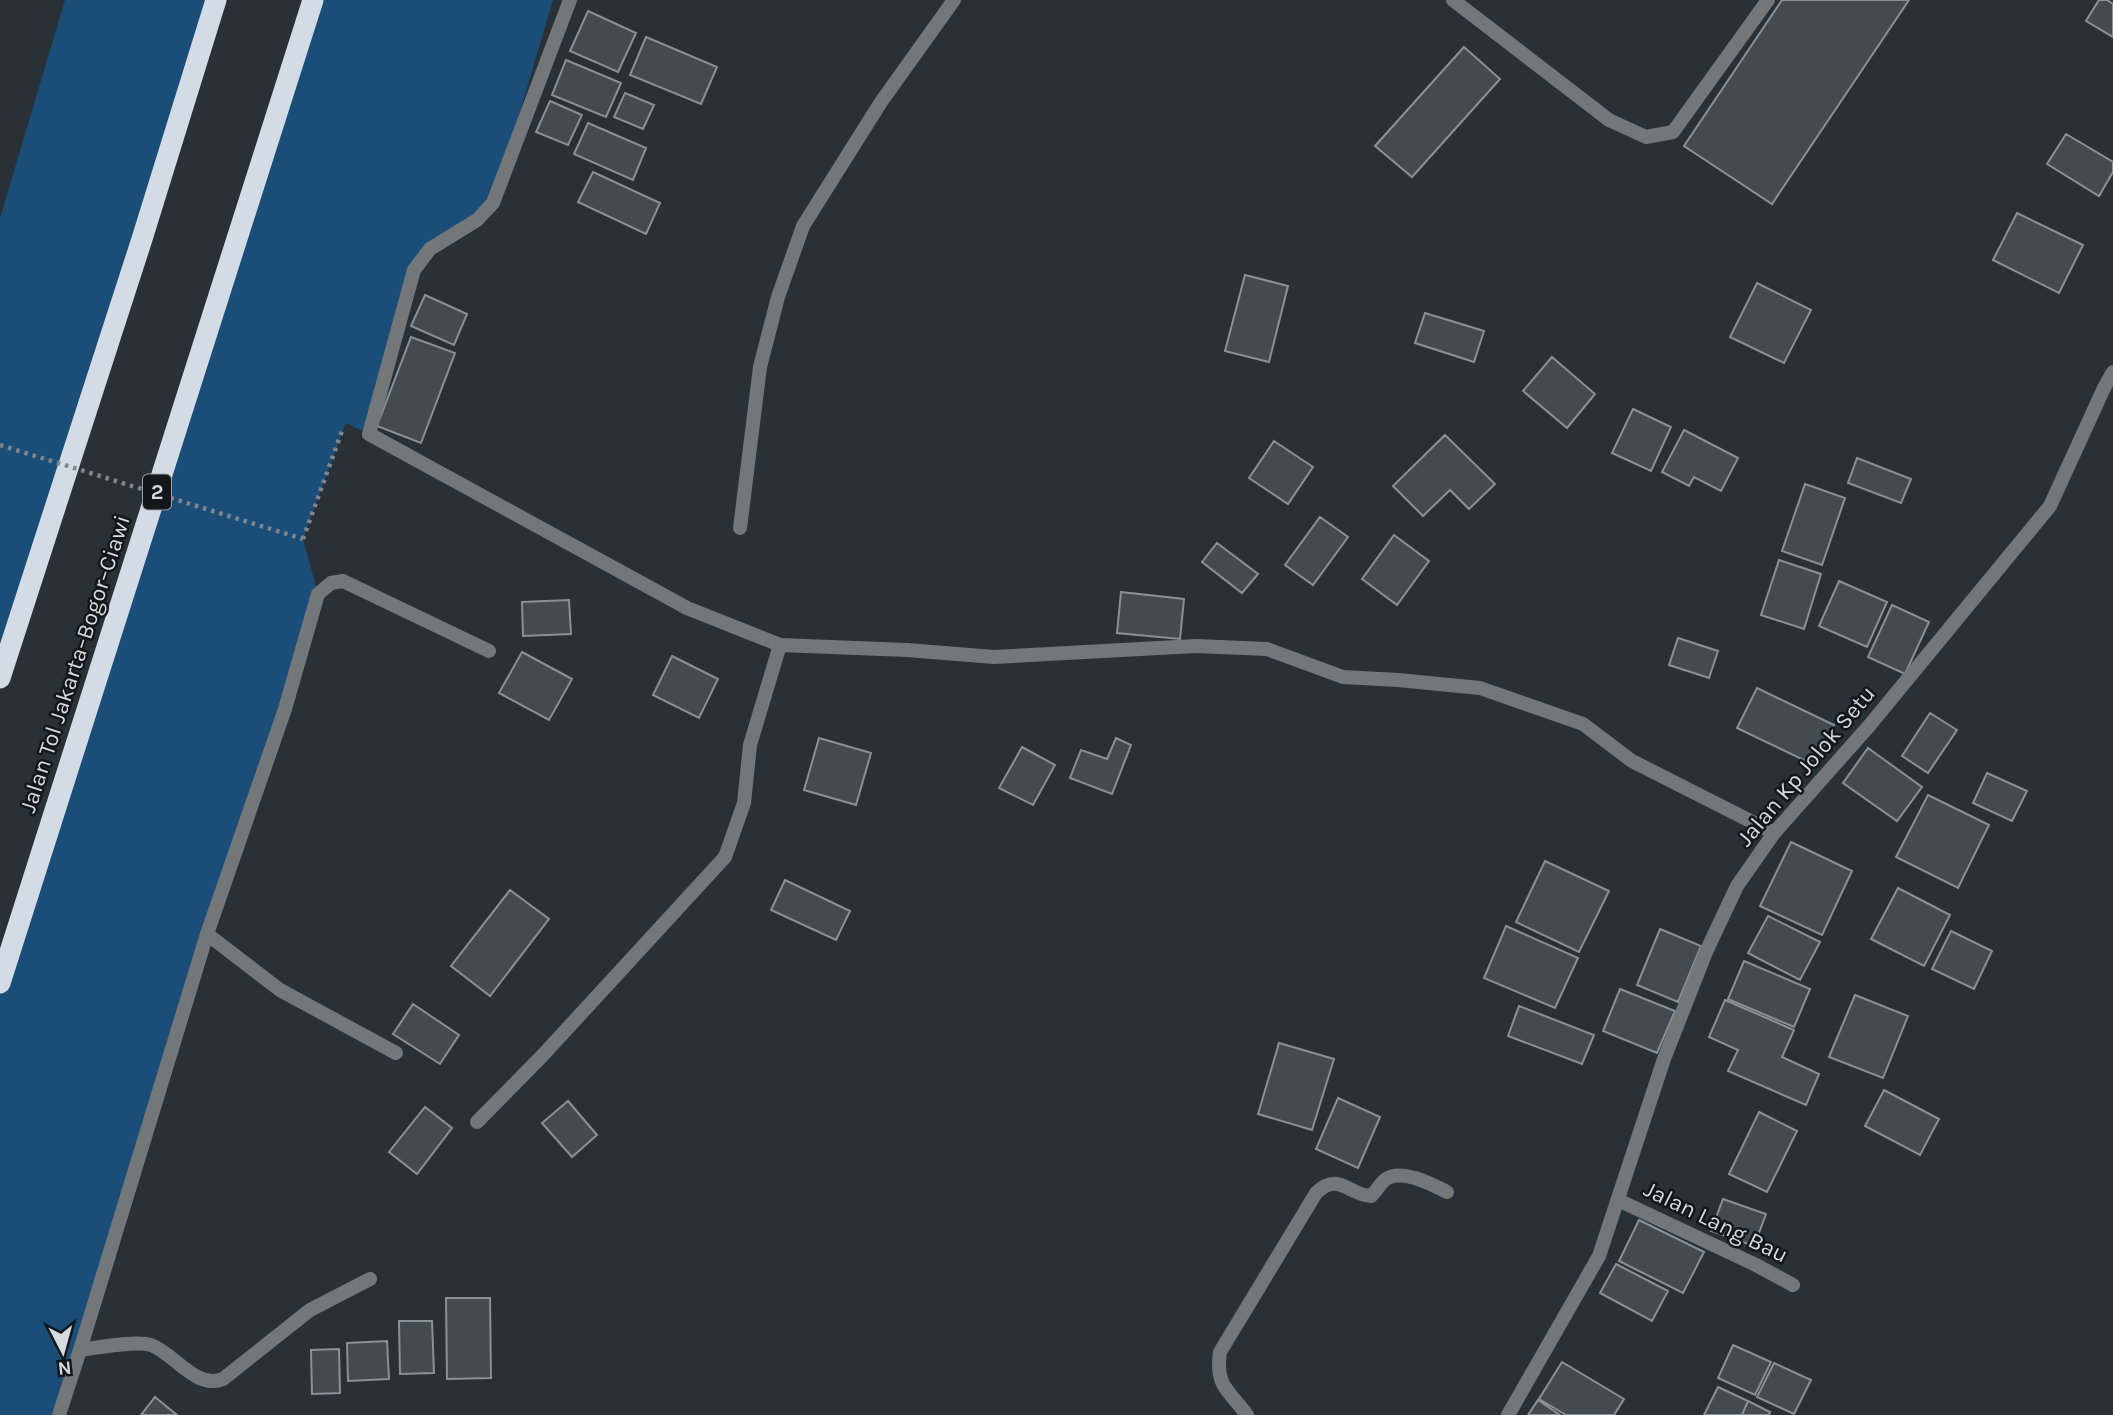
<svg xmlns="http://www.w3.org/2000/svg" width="2113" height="1415" font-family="Karla,sans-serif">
<rect width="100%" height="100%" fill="#293036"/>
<!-- green -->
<path fill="#1a4e79" d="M 65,0 L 213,0 L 0,677 L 0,218 Z
M 313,0 L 553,0 L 493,203 L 414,270 L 369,434 L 346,423 L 303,539 L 318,594 L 55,1415 L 0,1415 L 0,984 Z"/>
<!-- building -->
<path fill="#434a50" stroke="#899198" stroke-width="2" d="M 1782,0 L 1909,0 L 1772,204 L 1684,146 Z
M 2099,0 L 2107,0 L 2113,4 L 2113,37 L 2086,21 Z
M 588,11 L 636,33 L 618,72 L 570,51 Z
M 646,37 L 717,67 L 701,104 L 630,75 Z
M 1464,47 L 1500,79 L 1412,177 L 1375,146 Z
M 566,60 L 621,83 L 606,117 L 552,95 Z
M 625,93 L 654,105 L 643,129 L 614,117 Z
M 550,101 L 582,115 L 568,145 L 536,132 Z
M 588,123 L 646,148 L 633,180 L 574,154 Z
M 2066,134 L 2113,162 L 2113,172 L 2099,196 L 2047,164 Z
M 593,172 L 660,203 L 646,234 L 578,202 Z
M 2017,213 L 2083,245 L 2059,293 L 1993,260 Z
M 1245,275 L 1288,286 L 1269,362 L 1225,351 Z
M 1757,283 L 1811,310 L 1784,363 L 1730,337 Z
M 425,295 L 467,314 L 454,345 L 411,326 Z
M 1425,313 L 1484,331 L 1474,362 L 1415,343 Z
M 411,337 L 455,353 L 421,443 L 377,426 Z
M 1552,357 L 1595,394 L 1567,428 L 1523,391 Z
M 1633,409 L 1671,427 L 1651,471 L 1612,453 Z
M 1684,430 L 1738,458 L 1721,491 L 1694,477 L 1689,486 L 1662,472 Z
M 1445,435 L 1495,484 L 1469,509 L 1450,490 L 1423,516 L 1393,486 Z
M 1274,441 L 1313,467 L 1288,504 L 1249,478 Z
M 1857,458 L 1911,479 L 1901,503 L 1848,483 Z
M 1805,484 L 1845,498 L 1822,565 L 1782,551 Z
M 1320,517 L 1348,537 L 1313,585 L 1285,565 Z
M 1394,535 L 1429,561 L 1397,605 L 1362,579 Z
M 1217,543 L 1258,574 L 1242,593 L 1202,562 Z
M 1779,560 L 1821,574 L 1804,629 L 1761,615 Z
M 1839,581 L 1887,602 L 1867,647 L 1819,626 Z
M 1121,592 L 1184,599 L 1180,639 L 1117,633 Z
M 569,600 L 571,634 L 523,636 L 522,602 Z
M 1892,605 L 1929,622 L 1905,674 L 1868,657 Z
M 1678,638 L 1718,651 L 1709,678 L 1669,665 Z
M 522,652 L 572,679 L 549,720 L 499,693 Z
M 672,656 L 718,679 L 699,718 L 653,695 Z
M 1757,688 L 1834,725 L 1814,765 L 1737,728 Z
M 1930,713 L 1957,730 L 1928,773 L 1902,756 Z
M 819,738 L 871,753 L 856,805 L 804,790 Z
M 1116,738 L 1131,745 L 1112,794 L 1070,778 L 1081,750 L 1107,759 Z
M 1022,747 L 1055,765 L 1033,805 L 999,788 Z
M 1868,748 L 1922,787 L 1897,821 L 1843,783 Z
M 1987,773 L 2027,791 L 2012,821 L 1973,803 Z
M 1928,795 L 1989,825 L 1958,888 L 1896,857 Z
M 1791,842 L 1852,871 L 1822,935 L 1760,906 Z
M 1545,861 L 1609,891 L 1579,952 L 1516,922 Z
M 785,880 L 850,911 L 836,940 L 771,910 Z
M 1898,888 L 1950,915 L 1924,966 L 1871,939 Z
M 510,890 L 549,919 L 490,996 L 451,966 Z
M 1768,916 L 1820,942 L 1800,980 L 1748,953 Z
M 1506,926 L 1578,958 L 1555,1008 L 1484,978 Z
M 1660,929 L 1701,946 L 1678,1002 L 1637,985 Z
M 1951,931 L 1992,951 L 1974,989 L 1932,969 Z
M 1744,961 L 1810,989 L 1794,1027 L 1728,999 Z
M 1620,989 L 1675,1011 L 1657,1053 L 1603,1031 Z
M 1855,995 L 1908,1016 L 1883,1078 L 1829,1057 Z
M 1725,1000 L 1794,1030 L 1782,1057 L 1819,1074 L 1806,1105 L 1728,1071 L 1738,1050 L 1709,1037 Z
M 413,1004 L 459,1035 L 440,1064 L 393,1034 Z
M 1519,1006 L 1594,1035 L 1582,1064 L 1508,1036 Z
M 1279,1043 L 1334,1059 L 1312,1130 L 1258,1114 Z
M 1884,1090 L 1939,1119 L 1920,1155 L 1865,1126 Z
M 1338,1098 L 1380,1117 L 1358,1168 L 1316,1149 Z
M 568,1101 L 597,1135 L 572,1157 L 542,1123 Z
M 425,1107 L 452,1128 L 417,1174 L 389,1152 Z
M 1759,1112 L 1797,1131 L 1767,1192 L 1729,1174 Z
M 1723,1199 L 1766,1214 L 1754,1246 L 1711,1231 Z
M 1639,1220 L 1704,1252 L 1683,1293 L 1619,1261 Z
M 1616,1264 L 1668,1291 L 1652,1321 L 1600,1293 Z
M 446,1298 L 490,1298 L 491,1378 L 447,1379 Z
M 399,1321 L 432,1321 L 434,1373 L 400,1374 Z
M 387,1341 L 389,1379 L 348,1381 L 347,1343 Z
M 1733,1345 L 1771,1362 L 1755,1395 L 1718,1378 Z
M 339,1349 L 340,1393 L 312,1394 L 311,1350 Z
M 1562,1362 L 1624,1399 L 1614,1415 L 1566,1415 L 1539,1399 Z
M 1774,1363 L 1811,1380 L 1794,1414 L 1757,1397 Z
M 1718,1387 L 1748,1401 L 1742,1415 L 1704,1415 Z
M 155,1397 L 177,1415 L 141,1415 Z
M 1538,1400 L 1560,1415 L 1528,1415 Z
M 1748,1401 L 1770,1412 L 1769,1415 L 1742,1415 Z"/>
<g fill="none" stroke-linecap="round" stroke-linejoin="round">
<!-- path -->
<path stroke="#7f858a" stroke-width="4.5" stroke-dasharray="3.5 5" stroke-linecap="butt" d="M 303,539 L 342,431"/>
<!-- lane -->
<path stroke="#74777a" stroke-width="14" d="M 1453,0 L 1609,120 L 1646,137 L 1673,132 L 1768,0
M 740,528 L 760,367 L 778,297 L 803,226 L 881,102 L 954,0"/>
<!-- street -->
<path stroke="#74777a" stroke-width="14" d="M 570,0 L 493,203 L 477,220 L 430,249 L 414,270 L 369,434 L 687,608 L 780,645 L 907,650 L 994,657 L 1196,646 L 1267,649 L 1343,677 L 1398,680 L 1480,688 L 1583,724 L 1632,761 L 1774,833
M 396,1053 L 280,990 L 207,934 L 285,709 L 318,594 L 331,583 L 343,581 L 489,651
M 477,1122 L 543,1055 L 725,857 L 744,803 L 750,745 L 780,645
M 1618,1200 L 1756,1265 L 1793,1285
M 80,1350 L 207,934
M 59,1415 L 80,1350 C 96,1348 137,1340 151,1345 C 175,1354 196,1390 223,1379 L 310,1310 L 370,1279
M 1247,1415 C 1229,1390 1215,1387 1220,1352 L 1316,1193 C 1339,1171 1348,1195 1371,1196 C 1377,1191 1380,1183 1386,1179 C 1402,1168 1433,1185 1447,1192
M 1508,1415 L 1599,1256 L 1664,1059 L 1706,952 L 1737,886 L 1774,833 L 1869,726 L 2050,506 L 2104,388 L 2113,372"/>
<!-- highway -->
<path stroke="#d3dce4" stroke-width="21" d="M 0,678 L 142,239 L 216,0
M 0,983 L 313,0"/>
<!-- path-bridge -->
<path stroke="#7f858a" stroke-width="4.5" stroke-dasharray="3.5 5" stroke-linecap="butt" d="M 0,445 L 303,539"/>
</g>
<g text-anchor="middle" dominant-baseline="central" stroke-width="5" stroke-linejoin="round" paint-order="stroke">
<!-- shield labels -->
<rect fill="#14171a" stroke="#9ca0a3" stroke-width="2" x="143" y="474.5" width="28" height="35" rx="5"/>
<g font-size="21" font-weight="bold" fill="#d6dade">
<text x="157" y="492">2</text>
</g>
<!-- street labels -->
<g font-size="23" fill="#d6dade" stroke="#14171a">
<text transform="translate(75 664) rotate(-72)">Jalan Tol Jakarta–Bogor–Ciawi</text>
<text transform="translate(1806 766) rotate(-50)">Jalan Kp Jolok Setu</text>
<text transform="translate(1716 1222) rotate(26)">Jalan Lang Bau</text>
</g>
</g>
<!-- north arrow -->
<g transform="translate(63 1352) rotate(174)" stroke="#14171a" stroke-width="5" paint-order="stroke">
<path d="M0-5L12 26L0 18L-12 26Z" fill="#d6dade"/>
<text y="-10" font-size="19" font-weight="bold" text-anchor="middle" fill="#d6dade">N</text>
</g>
</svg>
